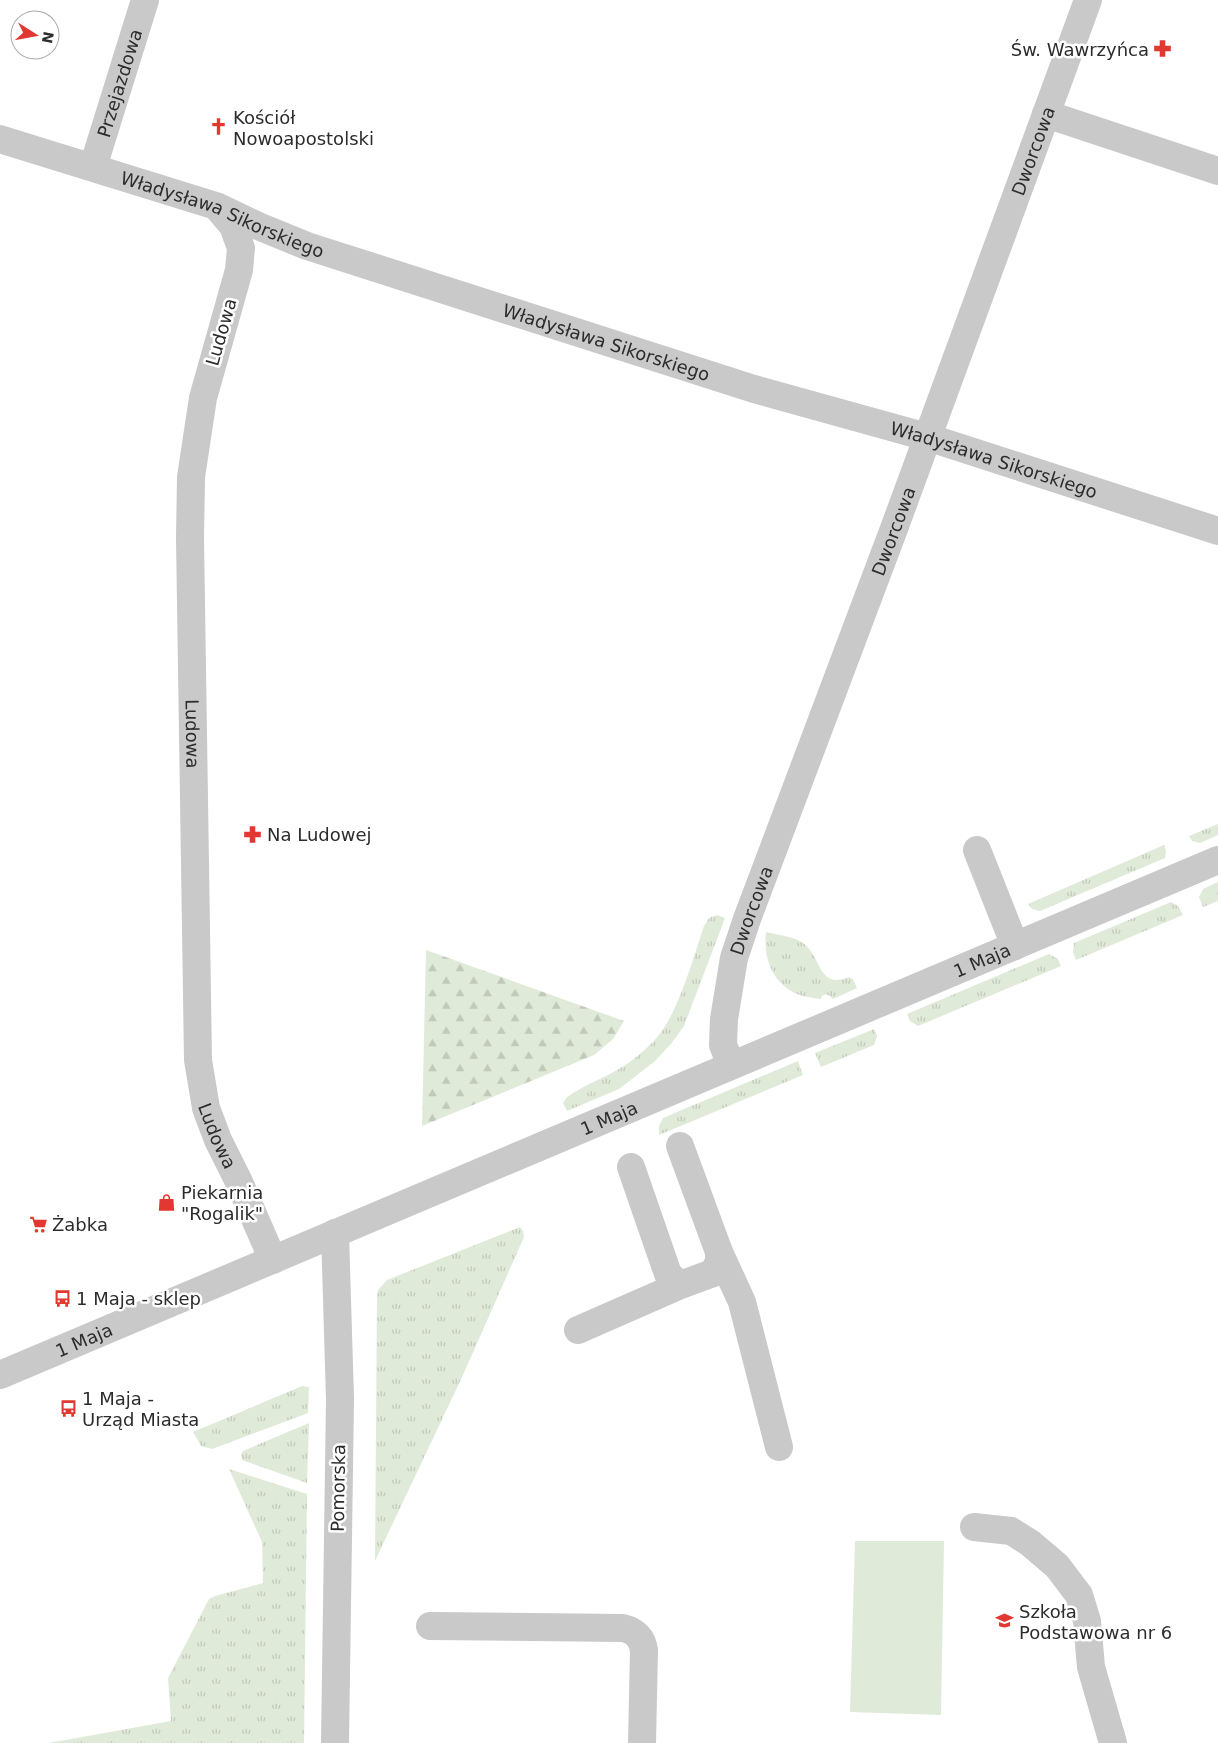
<svg xmlns="http://www.w3.org/2000/svg" width="1218" height="1743" font-family="'DejaVu Sans',sans-serif">
<defs>
<pattern id="grass-tufts" width="24" height="20" patternUnits="userSpaceOnUse" patternTransform="scale(1.25)"><rect width="24" height="20" fill="#e0ead9"/><path d="M3 7l-1-3M5 7V3M7 7l1-3M15 17l-1-3M17 17v-4M19 17l1-3" fill="none" stroke="#c0c9ba"/></pattern>
<pattern id="forest-firs" width="22" height="20" patternUnits="userSpaceOnUse" patternTransform="scale(1.25)"><rect width="22" height="20" fill="#e0ead9"/><path d="M5 1l3.5 6h-7zM16 11l3.5 6h-7z" fill="#c0c9ba"/></pattern>
</defs>
<rect width="100%" height="100%" fill="#fff"/>
<!-- grass -->
<path fill="url(#grass-tufts)" d="M 1218,824 L 1218,835 L 1200,843 L 1192,841 L 1189,836 Z
M 1164,845 L 1166,851 L 1165,858 L 1040,911 L 1032,909 L 1028,904 Z
M 1218,882 L 1218,901 L 1203,907 L 1199,897 L 1203,889 Z
M 1171,902 L 1178,906 L 1183,915 L 1076,960 L 1073,952 L 1074,943 Z
M 717,915 L 725,918 L 684,1026 L 671,1044 L 654,1062 L 619,1089 L 567,1111 L 563,1103 L 567,1097 C 585,1084 608,1077 627,1064 C 638,1056 650,1046 658,1036 C 679,1011 693,958 704,926 L 709,918 Z
M 766,932 C 777,935 793,936 803,943 C 822,957 818,990 849,977 L 853,979 L 857,988 L 833,999 C 829,995 826,992 821,997 L 821,999 C 813,998 805,997 797,994 C 772,983 763,957 766,932 Z
M 1049,954 L 1058,959 L 1061,966 L 918,1026 L 910,1021 L 907,1014 Z
M 874,1029 L 877,1036 L 874,1045 L 821,1067 L 815,1053 Z
M 798,1061 L 803,1075 L 659,1135 L 659,1126 L 663,1118 Z
M 520,1227 L 523,1231 L 524,1237 L 463,1375 L 375,1561 L 377,1297 L 378,1290 L 387,1280 Z
M 302,1386 L 309,1387 L 308,1413 L 212,1449 L 201,1446 L 193,1432 Z
M 309,1423 L 307,1483 L 242,1460 L 241,1454 L 243,1451 Z
M 229,1469 L 307,1494 L 304,1743 L 49,1743 L 171,1721 L 168,1678 L 209,1599 L 215,1596 L 263,1583 L 262,1542 Z"/>
<!-- forest -->
<path fill="url(#forest-firs)" d="M 426,950 L 624,1021 L 613,1039 L 594,1055 L 422,1126 Z"/>
<!-- pitch -->
<path fill="#e0ead9" d="M 855,1541 L 944,1541 L 941,1715 L 850,1712 Z"/>
<g fill="none" stroke-linecap="round" stroke-linejoin="round">
<!-- minor -->
<g stroke="#c9c9c9" stroke-width="28">
<path d="M 1046,114 L 1218,171"/>
<path id="s1" d="M 0,139 L 216,206 L 258,226 L 307,246 L 754,389 L 927,437 L 1218,531"/>
<path id="s2" d="M 93,167 L 145,0"/>
<path id="s3" d="M 217,207 L 233,226 L 241,248 L 239,270 L 203,398 L 191,477 L 190,538 L 198,1060 L 206,1108 L 218,1140 L 239,1182 L 273,1260"/>
<path d="M 977,850 L 1015,946"/>
<path id="s4" d="M 731,1065 L 723,1045 L 724,1019 L 734,958 L 747,919 L 895,526 L 1088,0"/>
<path d="M 631,1167 L 668,1274 L 674,1280 L 683,1284 L 713,1273 L 719,1262 L 719,1252 L 680,1146"/>
<path d="M 335,1233 L 340,1399 L 335,1743"/>
<path d="M 719,1252 L 742,1302 L 779,1447"/>
<path d="M 578,1330 L 683,1284"/>
<path id="s5" d="M 0,1375 L 1218,860"/>
<path d="M 974,1527 L 1011,1531 L 1030,1543 L 1057,1566 L 1079,1595 L 1087,1621 L 1091,1667 L 1113,1743"/>
<path d="M 430,1626 L 623,1628 C 635,1631 642,1637 644,1650 L 642,1743"/>
</g>
</g>
<!-- icons -->
<defs>
<symbol id="pharmacy-bare" viewBox="-9 -9 18 18"><path d="M-2-6h4v4h4v4h-4v4h-4v-4h-4v-4h4Z" fill="#e13831" stroke="#fff" stroke-width="2.5" paint-order="stroke"/></symbol>
<symbol id="church-bare" viewBox="-9 -9 18 18"><path d="M-1.2-6h2.4v3.5h3.3v2.4h-3.3V6h-2.4V-.1h-3.3v-2.4h3.3Z" fill="#e13831" stroke="#fff" stroke-width="2.5" paint-order="stroke"/></symbol>
<symbol id="shop-bare" viewBox="-9 -9 18 18"><path d="M-5-2.5h2.3a2.7 3.5 0 0 1 5.4 0H5L5.5 6h-11ZM-1.5-2.5h3a1.5 2.3 0 0 0-3 0Z" fill="#e13831" stroke="#fff" stroke-width="2.5" paint-order="stroke"/></symbol>
<symbol id="supermarket-bare" viewBox="-9 -9 18 18"><path d="M-6-5.5h2.5l.6 2H6L4.5 2H-2.5L-4.4-4H-6ZM-1.5 3.2a1.3 1.3 0 1 0 .1 0ZM3 3.2a1.3 1.3 0 1 0 .1 0Z" fill="#e13831" stroke="#fff" stroke-width="2.5" paint-order="stroke"/></symbol>
<symbol id="bus-bare" viewBox="-9 -9 18 18"><path d="M-5-6H5V4H4V6H2V4H-2V6H-4V4H-5ZM-3.5-4V0h7V-4ZM-3.5 1.2v1.5H-2V1.2ZM2 1.2v1.5H3.5V1.2Z" fill="#e13831" stroke="#fff" stroke-width="2.5" paint-order="stroke"/></symbol>
<symbol id="school-bare" viewBox="-9 -9 18 18"><path d="M0-5L7-2L0 1L-7-2ZM-4 1L0 2.5L4 1V4Q0 6-4 4Z" fill="#e13831" stroke="#fff" stroke-width="2.5" paint-order="stroke"/></symbol>
</defs>
<g fill-rule="evenodd">
<use href="#pharmacy-bare" x="1150" y="36" width="25" height="25"/>
<use href="#church-bare" x="206" y="114" width="25" height="25"/>
<use href="#pharmacy-bare" x="240" y="822" width="25" height="25"/>
<use href="#shop-bare" x="154" y="1190" width="25" height="25"/>
<use href="#supermarket-bare" x="26" y="1212" width="25" height="25"/>
<use href="#bus-bare" x="50" y="1286" width="25" height="25"/>
<use href="#bus-bare" x="56" y="1396" width="25" height="25"/>
<use href="#school-bare" x="992" y="1608" width="25" height="25"/>
</g>
<g text-anchor="middle" dominant-baseline="central" stroke-width="5" stroke-linejoin="round" paint-order="stroke">
<!-- poi labels -->
<g font-size="18" fill="#2c2c2c" stroke="#fff" text-anchor="start">
<text x="1149" y="49" text-anchor="end">Św. Wawrzyńca</text>
<text x="233" y="117">Kościół<tspan x="233" dy="21">Nowoapostolski</tspan></text>
<text x="267" y="834">Na Ludowej</text>
<text x="181" y="1192">Piekarnia<tspan x="181" dy="21">"Rogalik"</tspan></text>
<text x="52" y="1224">Żabka</text>
<text x="76" y="1298">1 Maja - sklep</text>
<text x="82" y="1398">1 Maja -<tspan x="82" dy="21">Urząd Miasta</tspan></text>
<text x="1019" y="1611">Szkoła<tspan x="1019" dy="21">Podstawowa nr 6</tspan></text>
</g>
<!-- street labels -->
<g font-size="18" fill="#2c2c2c" stroke="#fff">
<text stroke="none"><textPath href="#s2" startOffset="88">Przejazdowa</textPath></text>
<text stroke="none"><textPath href="#s4" startOffset="970">Dworcowa</textPath></text>
<text stroke="none"><textPath href="#s1" startOffset="235">Władysława Sikorskiego</textPath></text>
<text transform="translate(221 332) rotate(-74)">Ludowa</text>
<text stroke="none"><textPath href="#s1" startOffset="640">Władysława Sikorskiego</textPath></text>
<text stroke="none"><textPath href="#s1" startOffset="1045">Władysława Sikorskiego</textPath></text>
<text stroke="none"><textPath href="#s4" startOffset="565">Dworcowa</textPath></text>
<text stroke="none"><textPath href="#s3" startOffset="540">Ludowa</textPath></text>
<text stroke="none"><textPath href="#s4" startOffset="160">Dworcowa</textPath></text>
<text stroke="none"><textPath href="#s5" startOffset="1066">1 Maja</textPath></text>
<text stroke="none"><textPath href="#s5" startOffset="661">1 Maja</textPath></text>
<text stroke="none"><textPath href="#s3" startOffset="945">Ludowa</textPath></text>
<text stroke="none"><textPath href="#s5" startOffset="91">1 Maja</textPath></text>
<text transform="translate(338 1488) rotate(-89)">Pomorska</text>
</g>
</g>
<!-- north arrow -->
<g transform="translate(35 35) rotate(101)"><circle r="24" fill="#ffffff" stroke="#ababab"/>
<path d="M0-4L9 19L0 12L-9 19Z" fill="#e13831"/>
<text y="-8" font-size="14" font-weight="bold" text-anchor="middle" fill="#2c2c2c">N</text>
</g>
</svg>
